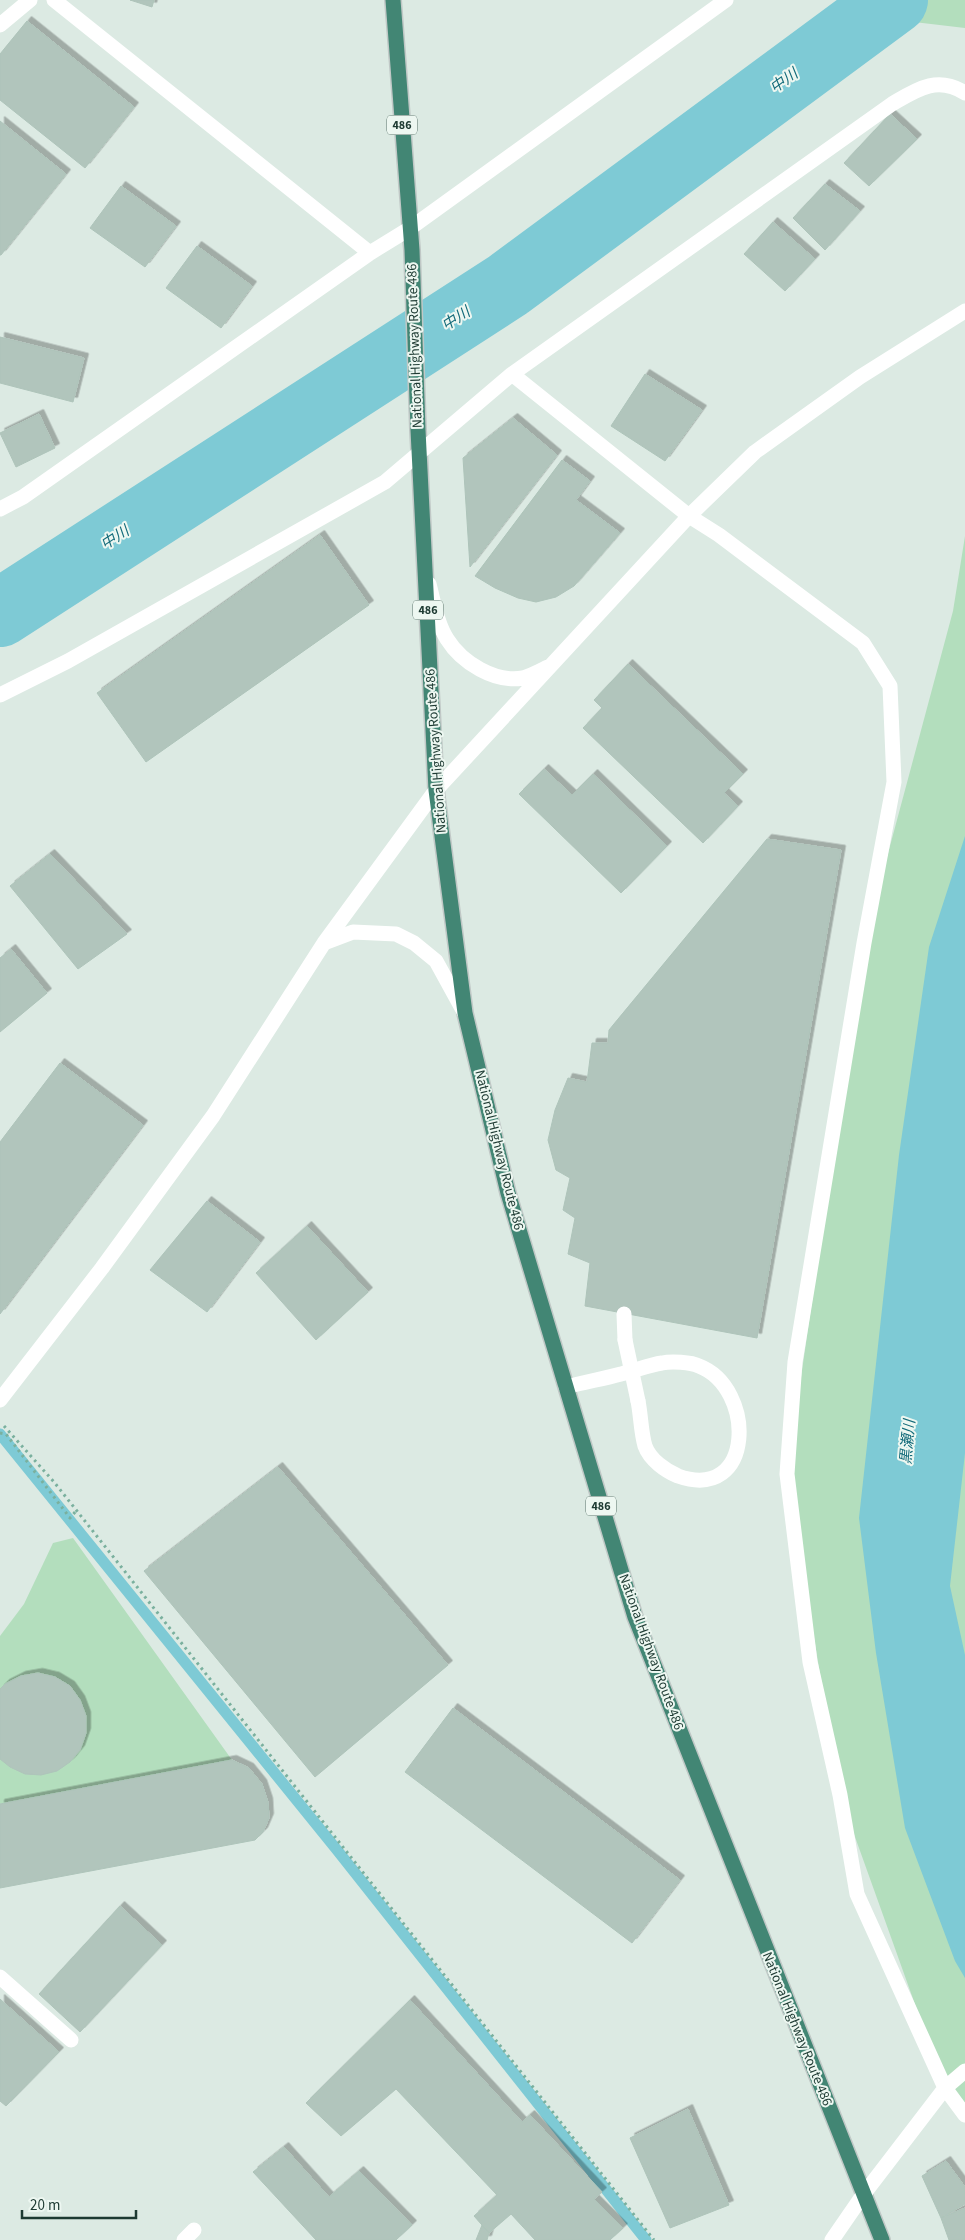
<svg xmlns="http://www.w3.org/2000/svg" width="965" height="2240" font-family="'Source Sans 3','Noto Sans JP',sans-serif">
<defs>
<filter id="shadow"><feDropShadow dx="4.5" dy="-4.5" stdDeviation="0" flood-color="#0004"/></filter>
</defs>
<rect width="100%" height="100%" fill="#dceae3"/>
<!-- green -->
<path fill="#b3debd" d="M 907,0 L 965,0 L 965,28 L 914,22 Z
M 965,536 L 965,2110 L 945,2088 L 840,1795 L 787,1474 L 864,943 L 953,611 Z
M 73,1538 L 232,1760 L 0,1804 L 0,1636 L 24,1604 L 53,1543 Z"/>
<!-- water -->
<path fill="#7ecad5" d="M 965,836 L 965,1453 L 950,1586 L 965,1655 L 965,1978 L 955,1961 L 905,1828 L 876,1653 L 859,1518 L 899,1155 L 929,947 Z"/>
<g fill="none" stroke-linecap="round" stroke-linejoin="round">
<!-- stream -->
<path stroke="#7ecad5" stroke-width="11" d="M 0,1434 L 337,1850 L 646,2240"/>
<!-- river -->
<path stroke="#7ecad5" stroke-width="68" d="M 0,613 L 508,285 L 894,0"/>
</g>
<!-- building -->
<path fill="#b1c5bc" stroke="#aec4ba" filter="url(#shadow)" d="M 130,0 L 154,0 L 152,7 Z
M 27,21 L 134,107 L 85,168 L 0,100 L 0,54 Z
M 890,114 L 917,139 L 869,186 L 844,163 Z
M 0,121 L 66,174 L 1,255 L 0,255 Z
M 825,184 L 860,211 L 825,250 L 793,218 Z
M 121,186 L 176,226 L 145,267 L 90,228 Z
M 773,222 L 815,259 L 785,291 L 744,254 Z
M 197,246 L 252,286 L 221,328 L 166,288 Z
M 0,337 L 84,358 L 73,402 L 0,383 Z
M 645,374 L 702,410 L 665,461 L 611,426 Z
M 39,414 L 55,448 L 16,467 L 0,433 Z
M 513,418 L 557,455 L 470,567 L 463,458 Z
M 562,460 L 590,481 L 576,500 L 620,533 L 574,586 L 556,597 L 536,602 L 518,598 L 495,588 L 475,576 Z
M 320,535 L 369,605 L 146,762 L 97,693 Z
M 628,664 L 743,774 L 724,793 L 738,806 L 703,843 L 583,728 L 602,708 L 594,700 Z
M 544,769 L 572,795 L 593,774 L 667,846 L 621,893 L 519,794 Z
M 767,839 L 841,850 L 757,1338 L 585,1306 L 590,1263 L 568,1254 L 575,1218 L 563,1210 L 570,1178 L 556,1170 L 548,1140 L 555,1110 L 568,1078 L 587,1082 L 592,1043 L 608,1043 L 609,1030 Z
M 50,854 L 127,934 L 78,969 L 10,886 Z
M 11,949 L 47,993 L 0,1032 L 0,958 Z
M 60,1063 L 143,1125 L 0,1314 L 0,1142 Z
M 207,1201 L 260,1242 L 207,1312 L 150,1270 Z
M 307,1226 L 368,1292 L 316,1340 L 256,1273 Z
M 278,1467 L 448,1665 L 315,1777 L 144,1571 Z
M 38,1673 L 55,1677 L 70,1686 L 80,1700 L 86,1716 L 86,1733 L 80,1750 L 70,1762 L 57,1771 L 41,1775 L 25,1774 L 10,1767 L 0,1759 L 0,1689 L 5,1684 L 21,1676 Z
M 453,1708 L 680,1880 L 632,1943 L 405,1772 Z
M 232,1760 L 249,1768 L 262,1784 L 268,1802 L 269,1818 L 263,1832 L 255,1840 L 0,1888 L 0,1804 Z
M 120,1906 L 162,1945 L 80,2032 L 39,1994 Z
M 0,1999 L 59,2052 L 6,2106 L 0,2101 Z
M 410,2000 L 522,2122 L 530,2115 L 602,2192 L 594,2199 L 623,2228 L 610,2240 L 535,2240 L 511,2214 L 489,2233 L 474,2216 L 497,2195 L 396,2089 L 341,2136 L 306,2103 Z
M 688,2109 L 729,2205 L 670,2228 L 630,2138 Z
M 284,2147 L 329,2197 L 359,2171 L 412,2225 L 396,2240 L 316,2240 L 253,2172 Z
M 946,2161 L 965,2187 L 965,2204 L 941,2218 L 922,2176 Z
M 965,2208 L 965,2240 L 949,2240 L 941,2218 Z
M 482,2225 L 489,2233 L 487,2240 L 476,2240 Z"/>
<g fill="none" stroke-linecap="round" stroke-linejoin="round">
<defs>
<path id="trunk" d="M 393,0 L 412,250 L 418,430 L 436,790 L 465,1013 L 508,1193 L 635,1617 L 882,2240"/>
</defs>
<!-- trunk casing -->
<use href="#trunk" stroke="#c0c8c6" stroke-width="18"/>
<!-- path -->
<path stroke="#7ab09e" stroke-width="3" stroke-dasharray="2.5 4" stroke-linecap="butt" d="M 4,1426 L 54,1482 L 654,2240
M 0,1433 L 6,1434 L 70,1518 L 76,1511"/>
<!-- service -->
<path stroke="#fff" stroke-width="15" d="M 624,1314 L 625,1340
M 566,1387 C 584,1382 603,1379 621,1374 C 635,1371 648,1365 662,1363 C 671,1361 691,1362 699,1366 C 756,1388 755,1503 678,1476 C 666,1471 650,1460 645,1446 C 641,1433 641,1416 638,1401
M 0,1977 L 71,2040"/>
<!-- minor -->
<path stroke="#fff" stroke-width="15" d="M 54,0 L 370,253
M 0,25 L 30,0
M 512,374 L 689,516 L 719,535 L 863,643 L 890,686 L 894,782 L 864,943 L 795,1362 L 787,1474 L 810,1662 L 840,1795 L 857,1894 L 945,2088 L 965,2115
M 0,509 L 23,497 L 370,253 L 409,229 L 726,0
M 0,695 L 68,661 L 385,482 L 512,374 L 892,104 C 916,90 937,75 965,93
M 863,2195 L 945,2088 L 965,2071
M 184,2240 L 194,2230"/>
<!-- tertiary -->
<path stroke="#fff" stroke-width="15" d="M 429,584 C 434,603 437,623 447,639 C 462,663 495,683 523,678 C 531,676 540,671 548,667
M 324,943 L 353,932 L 396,934 L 414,943 L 436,961 L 464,1012
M 0,1400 L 102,1268 L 213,1116 L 324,943 L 436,790 L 689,516 L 755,452 L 860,377 L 965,311
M 832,2240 L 863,2195"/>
<!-- trunk -->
<use href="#trunk" stroke="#428674" stroke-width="15"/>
<!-- service-bridge -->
<path stroke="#fff" stroke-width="15" d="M 625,1340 L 638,1401"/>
</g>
<g text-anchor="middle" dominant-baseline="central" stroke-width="4" stroke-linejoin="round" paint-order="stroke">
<!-- shield labels -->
<g fill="#edf7f1" stroke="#5b736b" stroke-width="1">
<rect x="387" y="115.5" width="30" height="19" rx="4"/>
<rect x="413" y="600.5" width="30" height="19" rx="4"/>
<rect x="586" y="1496.5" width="30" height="19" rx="4"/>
</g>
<g font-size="12" font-weight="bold" fill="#1d3a32">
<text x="402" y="125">486</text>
<text x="428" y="610">486</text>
<text x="601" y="1506">486</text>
</g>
<!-- street labels -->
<g font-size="14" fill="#1d3a32" stroke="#edf7f1">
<text transform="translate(415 346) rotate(-92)">National Highway Route 486</text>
<text transform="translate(436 751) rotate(-94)">National Highway Route 486</text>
<text transform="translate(499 1150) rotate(76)">National Highway Route 486</text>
<text transform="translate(651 1652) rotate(70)">National Highway Route 486</text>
<text transform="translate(797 2029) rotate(68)">National Highway Route 486</text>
</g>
<!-- water labels -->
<g font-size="15" font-style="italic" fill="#136b7a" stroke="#edf7f1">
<text transform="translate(784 81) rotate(-36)">中川</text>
<text transform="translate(456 319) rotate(-33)">中川</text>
<text transform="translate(115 538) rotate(-33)">中川</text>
<text transform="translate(908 1442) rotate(-85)">黒瀬川</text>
</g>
</g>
<!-- scale -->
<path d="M22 2210v8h114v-8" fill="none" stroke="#1d3a32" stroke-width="2.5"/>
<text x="30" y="2210" font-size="15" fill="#1d3a32" stroke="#edf7f1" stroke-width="4" paint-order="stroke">20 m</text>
</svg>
